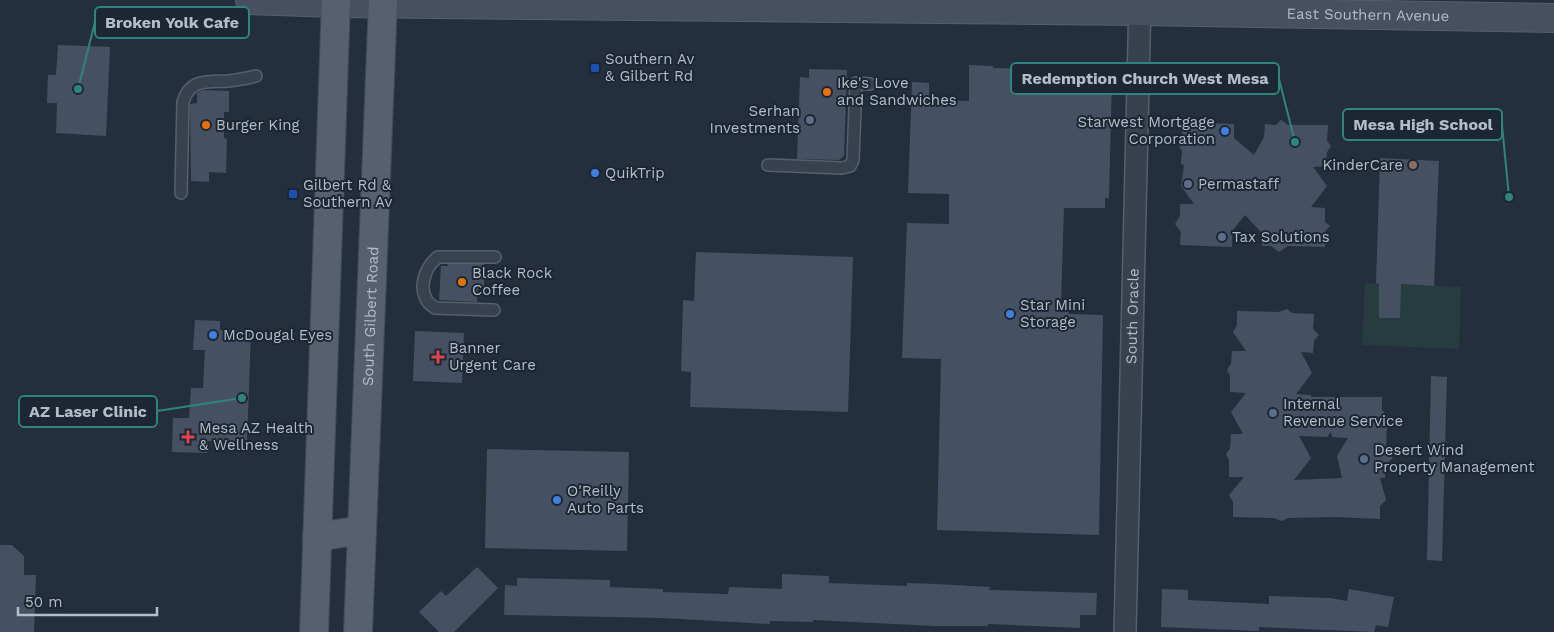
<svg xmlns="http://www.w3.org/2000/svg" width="1554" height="632" font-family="'Work Sans',sans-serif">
<rect width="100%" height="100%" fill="#242f3e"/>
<!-- green -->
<path fill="#263c3f" d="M 1365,283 L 1461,287 L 1459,349 L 1362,345 Z"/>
<!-- building -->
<path fill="#455162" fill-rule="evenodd" d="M 58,45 L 110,47 L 106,136 L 56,133 L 57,103 L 47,103 L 48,75 L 56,75 Z
M 969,65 L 993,66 L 993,68 L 1105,70 L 1107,76 L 1112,78 L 1109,198 L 1105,198 L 1105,208 L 1064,208 L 1062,270 L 1061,309 L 1069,309 L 1069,314 L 1103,315 L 1099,535 L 937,530 L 941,359 L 902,358 L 907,223 L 949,224 L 949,194 L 908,193 L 912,82 L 929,83 L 929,100 L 969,101 Z
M 809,69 L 847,70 L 844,156 L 839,160 L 797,159 L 800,77 L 809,78 Z
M 202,90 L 229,91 L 229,112 L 224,112 L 224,138 L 227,139 L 226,173 L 209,172 L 209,182 L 191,181 L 190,104 L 197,103 L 197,93 Z
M 1281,120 L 1288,125 L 1328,125 L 1327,141 L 1331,146 L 1327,152 L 1326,166 L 1313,167 L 1327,186 L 1311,207 L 1325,208 L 1325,222 L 1330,226 L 1325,231 L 1325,247 L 1288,246 L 1279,252 L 1271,246 L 1262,246 L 1262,233 L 1245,215 L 1232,231 L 1232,247 L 1180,245 L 1181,232 L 1175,224 L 1180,216 L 1180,204 L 1194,204 L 1181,186 L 1184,165 L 1181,164 L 1182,151 L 1178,144 L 1182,136 L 1182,122 L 1234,124 L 1234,138 L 1254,155 L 1264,137 L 1265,124 L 1276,125 Z
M 1380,158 L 1439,161 L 1434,286 L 1401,284 L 1400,318 L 1379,318 L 1379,284 L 1376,283 Z
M 696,252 L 853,257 L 848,412 L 690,407 L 691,372 L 681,371 L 683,300 L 694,301 Z
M 447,264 L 484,264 L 484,288 L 478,288 L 477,302 L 439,300 L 441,266 L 448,266 Z
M 1287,309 L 1292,313 L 1314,314 L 1313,329 L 1319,335 L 1314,340 L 1313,353 L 1301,352 L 1312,373 L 1296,394 L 1311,395 L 1311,397 L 1382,397 L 1382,410 L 1387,416 L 1386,451 L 1393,458 L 1385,465 L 1385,478 L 1380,478 L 1386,500 L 1380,506 L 1380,519 L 1335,517 L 1288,518 L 1282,521 L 1274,518 L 1233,517 L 1233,502 L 1229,495 L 1244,477 L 1229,477 L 1229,461 L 1226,454 L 1230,449 L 1231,434 L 1243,434 L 1231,412 L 1246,393 L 1230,392 L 1230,376 L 1227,370 L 1231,364 L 1232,351 L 1246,351 L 1233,332 L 1237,325 L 1237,311 L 1279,312 ZM 1331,432 L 1332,437 L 1348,438 L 1337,456 L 1342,478 L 1294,480 L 1311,458 L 1299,436 L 1327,437 Z
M 195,320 L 220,321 L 220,330 L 251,331 L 247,442 L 208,441 L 207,453 L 172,452 L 173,418 L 189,418 L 191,388 L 203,388 L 205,350 L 193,350 Z
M 415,331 L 464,333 L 462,383 L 413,381 Z
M 1431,376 L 1447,377 L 1442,561 L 1427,560 Z
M 487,449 L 629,452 L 627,551 L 485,548 Z
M 0,545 L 12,545 L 24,556 L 24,575 L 36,575 L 34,632 L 0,632 Z
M 477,567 L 498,588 L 454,632 L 439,632 L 419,612 L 441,591 L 446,596 Z
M 782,574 L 829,576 L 829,583 L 907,586 L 907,583 L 936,584 L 990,587 L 989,590 L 1097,593 L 1096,615 L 1080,615 L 1080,628 L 988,624 L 988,626 L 935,626 L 813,620 L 813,622 L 770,621 L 770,624 L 662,618 L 504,615 L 505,585 L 517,586 L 517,578 L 610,580 L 610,587 L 663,589 L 663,592 L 728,594 L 729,587 L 782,589 Z
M 1162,589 L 1188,590 L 1188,600 L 1269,604 L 1269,596 L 1330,598 L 1347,601 L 1349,589 L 1394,597 L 1388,627 L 1376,625 L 1374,632 L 1259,627 L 1259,631 L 1161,627 Z"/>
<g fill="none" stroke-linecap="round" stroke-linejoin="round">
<defs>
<path id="lane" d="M 768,165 L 842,168 L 850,166 L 853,160 L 856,83 L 870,84
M 181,193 L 183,102 C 190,78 208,82 228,81 C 237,80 247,78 256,76
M 494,310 L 435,308 C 415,296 423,268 438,257 L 495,257"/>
<g id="street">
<path id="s1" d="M 1125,632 L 1140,0"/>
</g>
<g id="secondary">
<path id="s2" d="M 250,0 L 335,3 L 1140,11 L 1554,18"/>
</g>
<g id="primary">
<path d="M 317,537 L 362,530"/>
<path d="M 314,632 L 336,0"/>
<path id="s3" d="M 358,632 L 383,0"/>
</g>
</defs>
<!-- lane casing -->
<use href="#lane" stroke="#565f6c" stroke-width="14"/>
<!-- street casing -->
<use href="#street" stroke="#565f6c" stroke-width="24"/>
<!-- secondary casing -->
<use href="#secondary" stroke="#565f6c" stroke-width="30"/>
<!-- primary casing -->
<use href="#primary" stroke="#414a57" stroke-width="30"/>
<!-- lane -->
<use href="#lane" stroke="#38414e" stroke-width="11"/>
<!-- street -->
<use href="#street" stroke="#38414e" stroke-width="21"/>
<!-- secondary -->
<use href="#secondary" stroke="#465061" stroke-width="28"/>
<!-- primary -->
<use href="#primary" stroke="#56606e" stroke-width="28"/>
</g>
<!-- markers -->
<g fill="#1a4fb4" stroke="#1d2633" stroke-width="2">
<rect x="590" y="63" width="10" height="10" rx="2.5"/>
<rect x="288" y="189" width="10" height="10" rx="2.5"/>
</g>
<g fill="#e8710a" stroke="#1d2633" stroke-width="2">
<circle cx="827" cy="92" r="5"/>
<circle cx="206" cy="125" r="5"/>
<circle cx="462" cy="282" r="5"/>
</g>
<g fill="#5c6f8a" stroke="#1d2633" stroke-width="2">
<circle cx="810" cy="120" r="5"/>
<circle cx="1188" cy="184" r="5"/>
<circle cx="1222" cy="237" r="5"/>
<circle cx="1273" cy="413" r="5"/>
<circle cx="1364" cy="459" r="5"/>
</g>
<g fill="#3f7fe0" stroke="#1d2633" stroke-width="2">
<circle cx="1225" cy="131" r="5"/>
<circle cx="595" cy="173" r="5"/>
<circle cx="1010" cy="314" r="5"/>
<circle cx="213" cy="335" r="5"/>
<circle cx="557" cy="500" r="5"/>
</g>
<circle fill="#8d6e63" stroke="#1d2633" stroke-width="2" cx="1413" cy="165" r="5"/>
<g fill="#e0444e" stroke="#1d2633" stroke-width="2">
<path d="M435.5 349.5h5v5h5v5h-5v5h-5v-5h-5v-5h5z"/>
<path d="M185.5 429.5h5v5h5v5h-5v5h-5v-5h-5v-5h5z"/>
</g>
<g text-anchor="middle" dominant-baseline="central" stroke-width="4" stroke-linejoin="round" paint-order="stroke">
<!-- street labels -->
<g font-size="15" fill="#b4bcc9" stroke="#1d2633">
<text stroke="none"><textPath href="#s2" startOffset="1118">East Southern Avenue</textPath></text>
<text stroke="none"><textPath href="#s3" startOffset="316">South Gilbert Road</textPath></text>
<text stroke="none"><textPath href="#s1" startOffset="316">South Oracle</textPath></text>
</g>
<!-- poi labels -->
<g font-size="15" fill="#b4bcc9" stroke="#1d2633" text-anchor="start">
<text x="605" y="59">Southern Av<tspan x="605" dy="17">&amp; Gilbert Rd</tspan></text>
<text x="837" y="83">Ike's Love<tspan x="837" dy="17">and Sandwiches</tspan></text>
<text x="800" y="111" text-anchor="end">Serhan<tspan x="800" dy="17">Investments</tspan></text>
<text x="1215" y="122" text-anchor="end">Starwest Mortgage<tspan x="1215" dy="17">Corporation</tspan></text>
<text x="216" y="125">Burger King</text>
<text x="1403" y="165" text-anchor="end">KinderCare</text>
<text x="605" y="173">QuikTrip</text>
<text x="1198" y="184">Permastaff</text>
<text x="303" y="185">Gilbert Rd &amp;<tspan x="303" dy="17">Southern Av</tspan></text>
<text x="1232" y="237">Tax Solutions</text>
<text x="472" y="273">Black Rock<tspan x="472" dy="17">Coffee</tspan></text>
<text x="1020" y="305">Star Mini<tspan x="1020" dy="17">Storage</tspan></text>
<text x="223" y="335">McDougal Eyes</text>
<text x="449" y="348">Banner<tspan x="449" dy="17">Urgent Care</tspan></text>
<text x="1283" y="404">Internal<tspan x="1283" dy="17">Revenue Service</tspan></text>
<text x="199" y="428">Mesa AZ Health<tspan x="199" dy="17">&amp; Wellness</tspan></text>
<text x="1374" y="450">Desert Wind<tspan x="1374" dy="17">Property Management</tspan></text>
<text x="567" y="491">O'Reilly<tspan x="567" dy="17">Auto Parts</tspan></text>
</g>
</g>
<!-- callouts -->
<path fill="none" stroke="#308480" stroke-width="2" d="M78 89L95 22M1295 142L1279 79M1509 197L1502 125M242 398L157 411"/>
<g fill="#308480" stroke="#1d2633" stroke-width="2">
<circle cx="78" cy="89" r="5"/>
<circle cx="1295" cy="142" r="5"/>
<circle cx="1509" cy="197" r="5"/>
<circle cx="242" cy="398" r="5"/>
</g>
<g fill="#1d2633" stroke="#308480" stroke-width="2">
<rect x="95" y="7" width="154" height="31" rx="5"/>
<rect x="1011" y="63" width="268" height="31" rx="5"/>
<rect x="1343" y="109" width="159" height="31" rx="5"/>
<rect x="19" y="396" width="138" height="31" rx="5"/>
</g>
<g font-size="16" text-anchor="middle" font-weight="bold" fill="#b4bcc9">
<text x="172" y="28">Broken Yolk Cafe</text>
<text x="1145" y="84">Redemption Church West Mesa</text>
<text x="1423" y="130">Mesa High School</text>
<text x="88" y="417">AZ Laser Clinic</text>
</g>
<!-- scale -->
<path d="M18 607v8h139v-8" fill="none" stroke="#b4bcc9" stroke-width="2.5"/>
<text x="25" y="607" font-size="15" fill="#b4bcc9" stroke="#1d2633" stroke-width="4" paint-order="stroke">50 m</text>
</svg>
